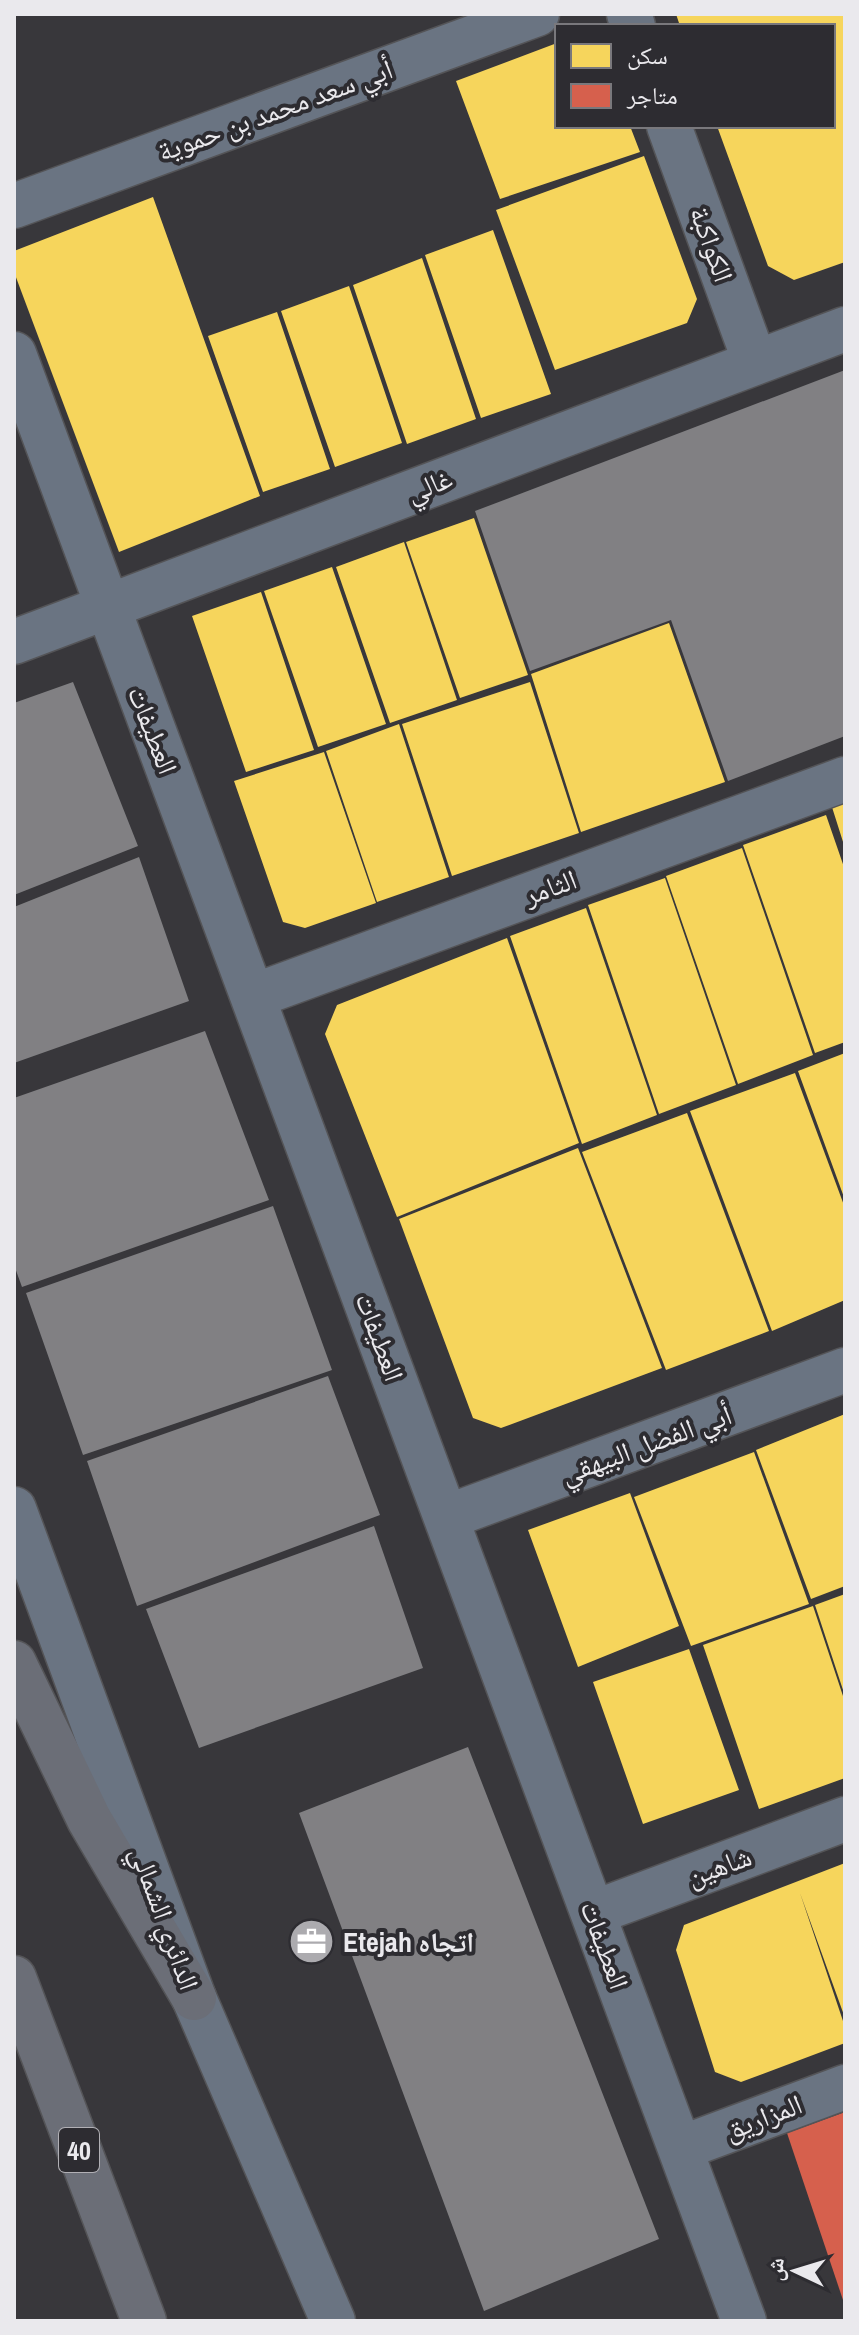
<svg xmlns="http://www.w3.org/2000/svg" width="859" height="2335" font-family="'Archivo Narrow','Noto Naskh Arabic',sans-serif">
<rect width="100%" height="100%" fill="#38373b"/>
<!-- homes -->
<path fill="#f6d55c" d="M 676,14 L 845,14 L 845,262 L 794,280 L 768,266 L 717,126 L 833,126 L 833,26 L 680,26 Z
M 557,43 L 557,126 L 630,126 L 640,152 L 500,199 L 456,81 Z
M 644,156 L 697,299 L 687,323 L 555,370 L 496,210 Z
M 153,197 L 260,496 L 119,552 L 14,272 L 14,251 Z
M 493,230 L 551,394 L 481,418 L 425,255 Z
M 422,258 L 476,419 L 407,444 L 353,285 Z
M 349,286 L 402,443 L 335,467 L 281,311 Z
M 277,312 L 330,469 L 263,492 L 208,336 Z
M 474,518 L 528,675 L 460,698 L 406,542 Z
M 404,542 L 457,700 L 390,723 L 336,567 Z
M 332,567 L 386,724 L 318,747 L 264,591 Z
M 261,592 L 314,750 L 246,772 L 192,616 Z
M 669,623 L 725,782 L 581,832 L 531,674 Z
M 530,682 L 579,833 L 452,876 L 402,724 Z
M 399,724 L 449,877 L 377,902 L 326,751 Z
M 324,752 L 376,903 L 305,928 L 283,922 L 234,781 Z
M 845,799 L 845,845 L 844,845 L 831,804 Z
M 826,815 L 845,870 L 845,1042 L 815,1053 L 743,845 Z
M 742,848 L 813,1055 L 738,1084 L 666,876 Z
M 665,878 L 736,1085 L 659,1114 L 588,905 Z
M 586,908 L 657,1115 L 582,1144 L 510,936 Z
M 507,938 L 579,1143 L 397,1217 L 325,1034 L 337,1005 Z
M 845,1053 L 845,1200 L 798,1071 Z
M 795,1073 L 845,1208 L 845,1300 L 772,1331 L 690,1111 Z
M 687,1113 L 769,1331 L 666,1370 L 582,1152 Z
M 578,1148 L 662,1368 L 501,1428 L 473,1418 L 399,1219 Z
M 845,1414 L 845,1586 L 811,1599 L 756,1450 Z
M 754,1452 L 809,1604 L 691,1646 L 634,1497 Z
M 630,1493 L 679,1626 L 578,1667 L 528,1530 Z
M 845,1594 L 845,1693 L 844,1693 L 815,1605 Z
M 813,1606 L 845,1702 L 845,1778 L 759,1809 L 703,1645 Z
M 689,1649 L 739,1790 L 643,1824 L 593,1682 Z
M 845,1863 L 845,2018 L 800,1893 L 845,2027 L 845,2043 L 741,2082 L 715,2072 L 676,1950 L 684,1925 Z"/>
<!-- shops -->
<path fill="#d6604d" d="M 845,2112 L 845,2303 L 844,2303 L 787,2133 Z"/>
<!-- building -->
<path fill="#818083" d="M 845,370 L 845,736 L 728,781 L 671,620 L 530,671 L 475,511 Z
M 73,682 L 138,846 L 14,895 L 14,703 Z
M 139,857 L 189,1001 L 14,1063 L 14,907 Z
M 205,1031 L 269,1200 L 22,1287 L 14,1265 L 14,1098 Z
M 273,1206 L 332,1370 L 83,1455 L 26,1293 Z
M 328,1376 L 380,1515 L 137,1606 L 87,1461 Z
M 374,1526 L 423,1668 L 199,1748 L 146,1609 Z
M 468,1747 L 659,2239 L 484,2311 L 299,1813 Z"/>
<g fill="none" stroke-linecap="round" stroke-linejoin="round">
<defs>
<path id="minor" d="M 629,14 L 633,26
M 669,126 L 755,362
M 14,206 L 537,14
M 14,354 L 744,2321
M 14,642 L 845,329
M 254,996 L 845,779
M 14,1509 L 194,1998 L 333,2321
M 447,1517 L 845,1370
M 593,1913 L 845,1819
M 681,2148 L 845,2087"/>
<path id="highway" d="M 14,1663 L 89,1819 L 194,1998
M 14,1978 L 144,2321"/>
</defs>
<!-- minor casing -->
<use href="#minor" stroke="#545457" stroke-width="47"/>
<!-- highway casing -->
<use href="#highway" stroke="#545457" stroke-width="47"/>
<!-- minor -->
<use href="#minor" stroke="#6a7482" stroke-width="44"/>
<!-- highway -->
<use href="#highway" stroke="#6b6e77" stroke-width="44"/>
</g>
<!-- icons -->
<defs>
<symbol id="office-disc" viewBox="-11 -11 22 22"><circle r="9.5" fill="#acabaf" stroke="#2d2c31"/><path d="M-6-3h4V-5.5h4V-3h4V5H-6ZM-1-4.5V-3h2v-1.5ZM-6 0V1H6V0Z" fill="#fff"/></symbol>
</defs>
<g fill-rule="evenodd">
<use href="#office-disc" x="286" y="1916" width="51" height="51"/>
</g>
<g text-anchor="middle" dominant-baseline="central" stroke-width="8" stroke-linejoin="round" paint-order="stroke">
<!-- shield labels -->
<rect fill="#2d2c31" stroke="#b1b0b5" stroke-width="2" x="59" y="2128" width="40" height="44" rx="6"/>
<g font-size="26" font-weight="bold" fill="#eae9ed">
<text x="79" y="2150">40</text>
</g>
<!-- street labels -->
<g font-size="28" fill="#eae9ed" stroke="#2d2c31">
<text transform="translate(275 110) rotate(-20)">أبي سعد محمد بن حموية</text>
<text transform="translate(712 244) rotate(70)">الكواكبة</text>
<text transform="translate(429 485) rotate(-21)">غالي</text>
<text transform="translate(153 730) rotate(69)">العطيفات</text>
<text transform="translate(550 887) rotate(-20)">الثامر</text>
<text transform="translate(380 1337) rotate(70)">العطيفات</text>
<text transform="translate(646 1444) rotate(-20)">أبي الفضل البيهقي</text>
<text transform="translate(719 1866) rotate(-20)">شاهين</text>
<text transform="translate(165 1918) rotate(70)">الدائري الشمالي</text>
<text transform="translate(605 1945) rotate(70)">العطيفات</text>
<text transform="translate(763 2117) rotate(-21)">المزاريق</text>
</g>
<!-- poi labels -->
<g font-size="28" font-weight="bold" fill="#eae9ed" stroke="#2d2c31" text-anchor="start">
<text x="343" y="1942">Etejah اتجاه</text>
</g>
</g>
<!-- border -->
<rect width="859" height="2335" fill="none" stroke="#eae9ed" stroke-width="32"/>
<!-- legend -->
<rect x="555" y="24" width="280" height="104" fill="#2d2c31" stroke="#79787c" stroke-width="2"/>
<rect x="571" y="44" width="40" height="24" fill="#f6d55c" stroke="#79787c" stroke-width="2"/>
<text x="627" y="64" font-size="24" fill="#eae9ed">سكن</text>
<rect x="571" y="84" width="40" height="24" fill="#d6604d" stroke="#79787c" stroke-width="2"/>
<text x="627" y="104" font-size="24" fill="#eae9ed">متاجر</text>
<!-- north arrow -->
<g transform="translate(795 2271) rotate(274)" stroke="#2d2c31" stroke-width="6" paint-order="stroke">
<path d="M0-6L14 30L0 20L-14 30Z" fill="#eae9ed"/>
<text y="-12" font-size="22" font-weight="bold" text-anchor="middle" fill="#eae9ed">ش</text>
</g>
</svg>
